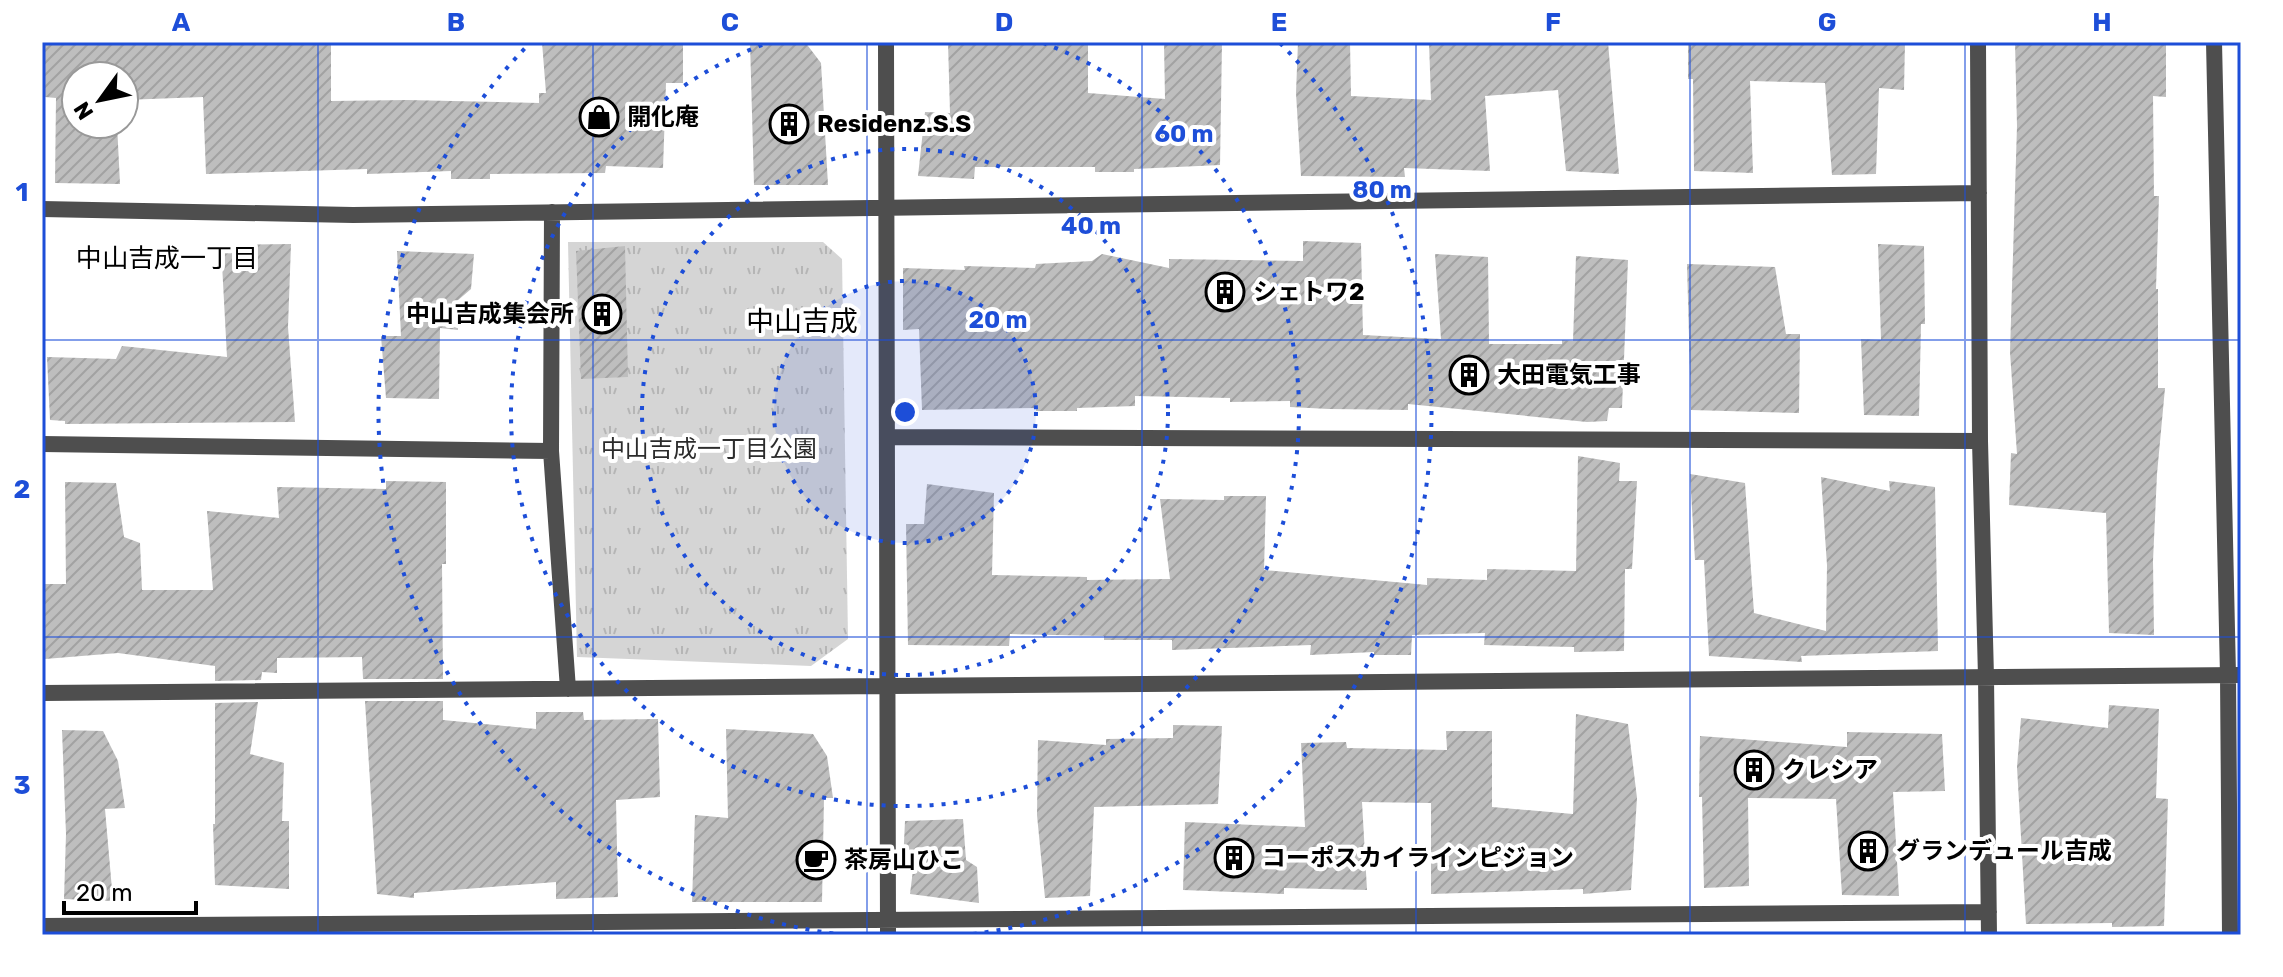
<svg xmlns="http://www.w3.org/2000/svg" width="2283" height="977" font-family="Rubik,'Noto Sans JP',sans-serif">
<defs>
<pattern id="park-tufts" width="24" height="20" patternUnits="userSpaceOnUse" patternTransform="scale(2)"><rect width="24" height="20" fill="#d5d5d5"/><path d="M3 7l-1-3M5 7V3M7 7l1-3M15 17l-1-3M17 17v-4M19 17l1-3" fill="none" stroke="#b5b5b5"/></pattern>
<pattern id="building-hatch" width="6" height="6" patternUnits="userSpaceOnUse" patternTransform="scale(2)"><rect width="6" height="6" fill="#bebebe"/><path d="M-1 1l2-2M0 6l6-6M5 7l2-2" fill="none" stroke="#a2a2a2"/></pattern>
</defs>
<rect width="100%" height="100%" fill="#fff"/>
<!-- park -->
<path fill="url(#park-tufts)" d="M 568,242 L 823,242 L 842,259 L 848,639 L 811,666 L 577,657 Z"/>
<!-- building -->
<path fill="url(#building-hatch)" d="M 42,42 L 331,42 L 331,101 L 407,100 L 539,103 L 539,93 L 546,93 L 542,42 L 683,42 L 683,83 L 666,83 L 663,168 L 606,166 L 605,173 L 490,174 L 490,179 L 451,179 L 451,171 L 367,174 L 367,169 L 206,174 L 203,97 L 124,100 L 124,76 L 76,76 L 76,124 L 117,124 L 120,184 L 55,183 L 56,98 L 45,97 Z
M 750,42 L 805,42 L 821,63 L 828,185 L 754,185 Z
M 948,42 L 1088,42 L 1088,93 L 1165,99 L 1164,42 L 1222,42 L 1220,165 L 1134,169 L 1134,172 L 1095,172 L 1095,167 L 975,167 L 974,179 L 918,176 L 925,112 L 950,113 Z
M 1298,42 L 1350,42 L 1351,96 L 1431,100 L 1429,42 L 1608,42 L 1619,174 L 1566,171 L 1558,90 L 1485,96 L 1490,171 L 1404,168 L 1405,177 L 1301,176 L 1296,93 Z
M 1688,42 L 1905,42 L 1904,90 L 1879,88 L 1876,174 L 1832,175 L 1825,83 L 1750,81 L 1753,173 L 1694,171 L 1693,79 L 1688,79 Z
M 2015,42 L 2166,42 L 2166,97 L 2153,96 L 2154,196 L 2159,196 L 2156,289 L 2158,289 L 2158,388 L 2165,388 L 2157,474 L 2153,561 L 2154,635 L 2109,633 L 2106,513 L 2009,505 L 2011,453 L 2017,454 L 2010,352 L 2017,126 Z
M 1303,241 L 1361,243 L 1363,335 L 1441,339 L 1435,254 L 1488,257 L 1489,344 L 1562,344 L 1562,340 L 1573,341 L 1576,256 L 1628,260 L 1622,408 L 1609,408 L 1607,421 L 1587,422 L 1408,404 L 1408,410 L 1329,409 L 1290,407 L 1290,401 L 1230,402 L 1230,398 L 1135,396 L 1135,406 L 1077,408 L 1077,411 L 1036,411 L 1036,408 L 922,410 L 919,329 L 903,330 L 903,268 L 965,270 L 964,266 L 1035,268 L 1036,264 L 1092,261 L 1102,254 L 1169,268 L 1169,259 L 1303,261 Z
M 291,244 L 288,327 L 295,422 L 65,424 L 65,421 L 50,420 L 47,357 L 116,359 L 122,346 L 227,357 L 221,245 Z
M 1878,244 L 1924,246 L 1925,324 L 1921,324 L 1919,416 L 1864,415 L 1861,339 L 1881,340 Z
M 625,246 L 628,377 L 581,379 L 576,251 Z
M 397,251 L 474,254 L 471,289 L 457,301 L 458,330 L 440,328 L 439,399 L 386,398 L 381,336 L 401,336 Z
M 1687,264 L 1775,267 L 1786,334 L 1800,334 L 1799,413 L 1691,410 Z
M 1578,456 L 1620,463 L 1619,481 L 1637,481 L 1632,569 L 1625,569 L 1624,651 L 1574,652 L 1574,647 L 1484,645 L 1485,633 L 1412,635 L 1411,655 L 1374,655 L 1374,652 L 1310,655 L 1311,645 L 1172,650 L 1172,640 L 1104,640 L 1104,636 L 1010,634 L 1009,646 L 908,645 L 906,524 L 924,524 L 927,484 L 994,493 L 992,575 L 1087,577 L 1087,580 L 1170,579 L 1160,499 L 1224,500 L 1224,496 L 1266,496 L 1264,570 L 1427,585 L 1427,578 L 1487,580 L 1487,569 L 1576,571 Z
M 1690,474 L 1745,483 L 1754,613 L 1826,631 L 1827,565 L 1821,477 L 1890,491 L 1889,481 L 1935,487 L 1938,651 L 1801,656 L 1802,662 L 1709,656 L 1704,560 L 1695,560 Z
M 386,481 L 446,482 L 446,564 L 442,564 L 443,679 L 363,679 L 362,657 L 277,658 L 277,673 L 262,672 L 261,680 L 215,681 L 215,666 L 118,653 L 45,659 L 45,584 L 66,584 L 65,482 L 116,483 L 124,537 L 140,543 L 142,590 L 213,590 L 207,511 L 279,518 L 277,487 L 386,489 Z
M 365,701 L 443,701 L 443,720 L 536,729 L 536,712 L 583,712 L 584,720 L 658,719 L 660,797 L 616,800 L 618,897 L 556,899 L 556,882 L 414,893 L 414,898 L 377,894 Z
M 258,702 L 250,754 L 284,763 L 282,821 L 289,821 L 289,889 L 215,885 L 213,824 L 215,824 L 215,703 Z
M 2109,705 L 2159,709 L 2156,798 L 2168,799 L 2164,926 L 2112,927 L 2112,923 L 2026,924 L 2017,767 L 2021,718 L 2108,728 Z
M 1576,714 L 1628,724 L 1637,798 L 1631,890 L 1583,894 L 1583,889 L 1431,894 L 1431,803 L 1362,802 L 1367,890 L 1284,888 L 1284,894 L 1183,890 L 1185,822 L 1305,827 L 1301,743 L 1346,742 L 1347,748 L 1447,750 L 1446,731 L 1492,731 L 1492,807 L 1573,814 Z
M 1173,725 L 1222,726 L 1218,804 L 1094,807 L 1090,896 L 1045,898 L 1037,815 L 1038,740 L 1106,745 L 1106,739 L 1173,738 Z
M 726,729 L 813,734 L 827,756 L 833,798 L 824,798 L 822,902 L 692,902 L 695,815 L 728,818 Z
M 62,730 L 103,731 L 118,761 L 125,808 L 105,809 L 113,901 L 64,899 L 66,834 Z
M 1847,732 L 1942,734 L 1945,791 L 1893,792 L 1899,896 L 1842,895 L 1836,799 L 1748,798 L 1749,886 L 1704,888 L 1702,797 L 1699,797 L 1700,736 L 1847,747 Z
M 963,819 L 966,860 L 977,867 L 979,903 L 910,894 L 913,870 L 903,864 L 905,821 Z"/>
<g fill="none" stroke-linecap="round" stroke-linejoin="round">
<!-- street -->
<path stroke="#4e4e4e" stroke-width="16" d="M 886,42 L 888,935
M 1978,42 L 1980,441 L 1986,677 L 1989,935
M 2214,42 L 2228,675 L 2230,935
M 42,209 L 353,215 L 1979,193
M 552,212 L 551,451 L 568,689
M 887,437 L 1980,441
M 42,444 L 551,451
M 42,693 L 2241,675
M 42,926 L 1989,912"/>
</g>
<!-- grid -->
<path fill="none" stroke="#1d4ed8" stroke-width="2" stroke-opacity="0.55" d="M 318,42 L 318,935M 593,42 L 593,935M 867,42 L 867,935M 1142,42 L 1142,935M 1416,42 L 1416,935M 1690,42 L 1690,935M 1965,42 L 1965,935M 42,340 L 2241,340M 42,637 L 2241,637"/>
<!-- distance rings -->
<circle cx="905" cy="412" r="131" fill="#1d4ed8" fill-opacity=".12"/>
<g fill="none" stroke="#1d4ed8" stroke-width="4" stroke-dasharray="4 8">
<circle cx="905" cy="412" r="131"/>
<circle cx="905" cy="412" r="263"/>
<path d="M1043 43A394 394 0 1 1 767 43"/>
<path d="M845 935A526 526 0 0 1 530 43M1280 43A526 526 0 0 1 965 935"/>
</g>
<!-- icons -->
<defs>
<symbol id="shop-ring" viewBox="-11 -11 22 22"><circle r="9.5" fill="#fff" stroke="#000" stroke-width="1.5"/><path d="M-5-2.5h2.3a2.7 3.5 0 0 1 5.4 0H5L5.5 6h-11ZM-1.5-2.5h3a1.5 2.3 0 0 0-3 0Z" fill="#000"/></symbol>
<symbol id="building-ring" viewBox="-11 -11 22 22"><circle r="9.5" fill="#fff" stroke="#000" stroke-width="1.5"/><path d="M-4-6H4V6H1V3H-1V6H-4ZM-2.5-4.3h1.7v1.8h-1.7ZM.8-4.3h1.7v1.8H.8ZM-2.5-1h1.7V.8h-1.7ZM.8-1h1.7V.8H.8Z" fill="#000"/></symbol>
<symbol id="cafe-ring" viewBox="-11 -11 22 22"><circle r="9.5" fill="#fff" stroke="#000" stroke-width="1.5"/><path d="M-5.5-4.5H6V0H3Q3 3.5 0 3.5H-2.5Q-5.5 3.5-5.5 0ZM3-3.2v2h1.7v-2ZM-6 4.5H4V6H-6Z" fill="#000"/></symbol>
</defs>
<g fill-rule="evenodd">
<use href="#shop-ring" x="577" y="95" width="44" height="44"/>
<use href="#building-ring" x="767" y="102" width="44" height="44"/>
<use href="#building-ring" x="1203" y="270" width="44" height="44"/>
<use href="#building-ring" x="580" y="292" width="44" height="44"/>
<use href="#building-ring" x="1447" y="353" width="44" height="44"/>
<use href="#building-ring" x="1732" y="748" width="44" height="44"/>
<use href="#building-ring" x="1846" y="829" width="44" height="44"/>
<use href="#building-ring" x="1212" y="836" width="44" height="44"/>
<use href="#cafe-ring" x="794" y="838" width="44" height="44"/>
</g>
<g text-anchor="middle" dominant-baseline="central" stroke-width="8" stroke-linejoin="round" paint-order="stroke">
<!-- poi labels -->
<g font-size="24" font-weight="bold" fill="#000" stroke="#fff" text-anchor="start">
<text x="627" y="117">開化庵</text>
<text x="817" y="124">Residenz.S.S</text>
<text x="1253" y="292">シェトワ2</text>
<text x="574" y="314" text-anchor="end">中山吉成集会所</text>
<text x="1497" y="375">大田電気工事</text>
<text x="1782" y="770">クレシア</text>
<text x="1896" y="851">グランデュール吉成</text>
<text x="1262" y="858">コーポスカイラインピジョン</text>
<text x="844" y="860">茶房山ひこ</text>
</g>
<!-- park labels -->
<g font-size="24" fill="#2c2c2c" stroke="#fff">
<text x="709" y="449">中山吉成一丁目公園</text>
</g>
<!-- neighbourhood labels -->
<g font-size="26" fill="#000" stroke="#fff">
<text x="167" y="258">中山吉成一丁目</text>
</g>
<!-- quarter labels -->
<g font-size="28" fill="#000" stroke="#fff">
<text x="802" y="321">中山吉成</text>
</g>
</g>
<circle cx="905" cy="412" r="12" fill="#1d4ed8" stroke="#fff" stroke-width="4"/>
<g font-size="24" text-anchor="middle" font-weight="bold" fill="#1d4ed8" stroke="#fff" stroke-width="8" stroke-linejoin="round" paint-order="stroke">
<text x="1184" y="142">60 m</text>
<text x="1382" y="198">80 m</text>
<text x="1091" y="234">40 m</text>
<text x="998" y="328">20 m</text>
</g>
<!-- border -->
<rect width="2283" height="977" fill="none" stroke="#ffffff" stroke-width="88"/>
<!-- north arrow -->
<g transform="translate(100 100) rotate(237)"><circle r="38" fill="#ffffff" stroke="#999999" stroke-width="2"/>
<path d="M0-6L14 30L0 20L-14 30Z" fill="#000000"/>
<text y="-12" font-size="22" font-weight="bold" text-anchor="middle" fill="#000000">N</text>
</g>
<!-- scale -->
<path d="M64 901v12h132v-12" fill="none" stroke="#000000" stroke-width="4"/>
<text x="76" y="901" font-size="24" fill="#000000" stroke="#ffffff" stroke-width="6" paint-order="stroke">20 m</text>
<rect x="44" y="44" width="2195" height="889" fill="none" stroke="#1d4ed8" stroke-width="3"/>
<g font-size="26" text-anchor="middle" font-weight="bold" fill="#1d4ed8">
<text x="181" y="31">A</text>
<text x="456" y="31">B</text>
<text x="730" y="31">C</text>
<text x="1004" y="31">D</text>
<text x="1279" y="31">E</text>
<text x="1553" y="31">F</text>
<text x="1827" y="31">G</text>
<text x="2102" y="31">H</text>
<text x="22" y="201">1</text>
<text x="22" y="498">2</text>
<text x="22" y="794">3</text>
</g>
</svg>
